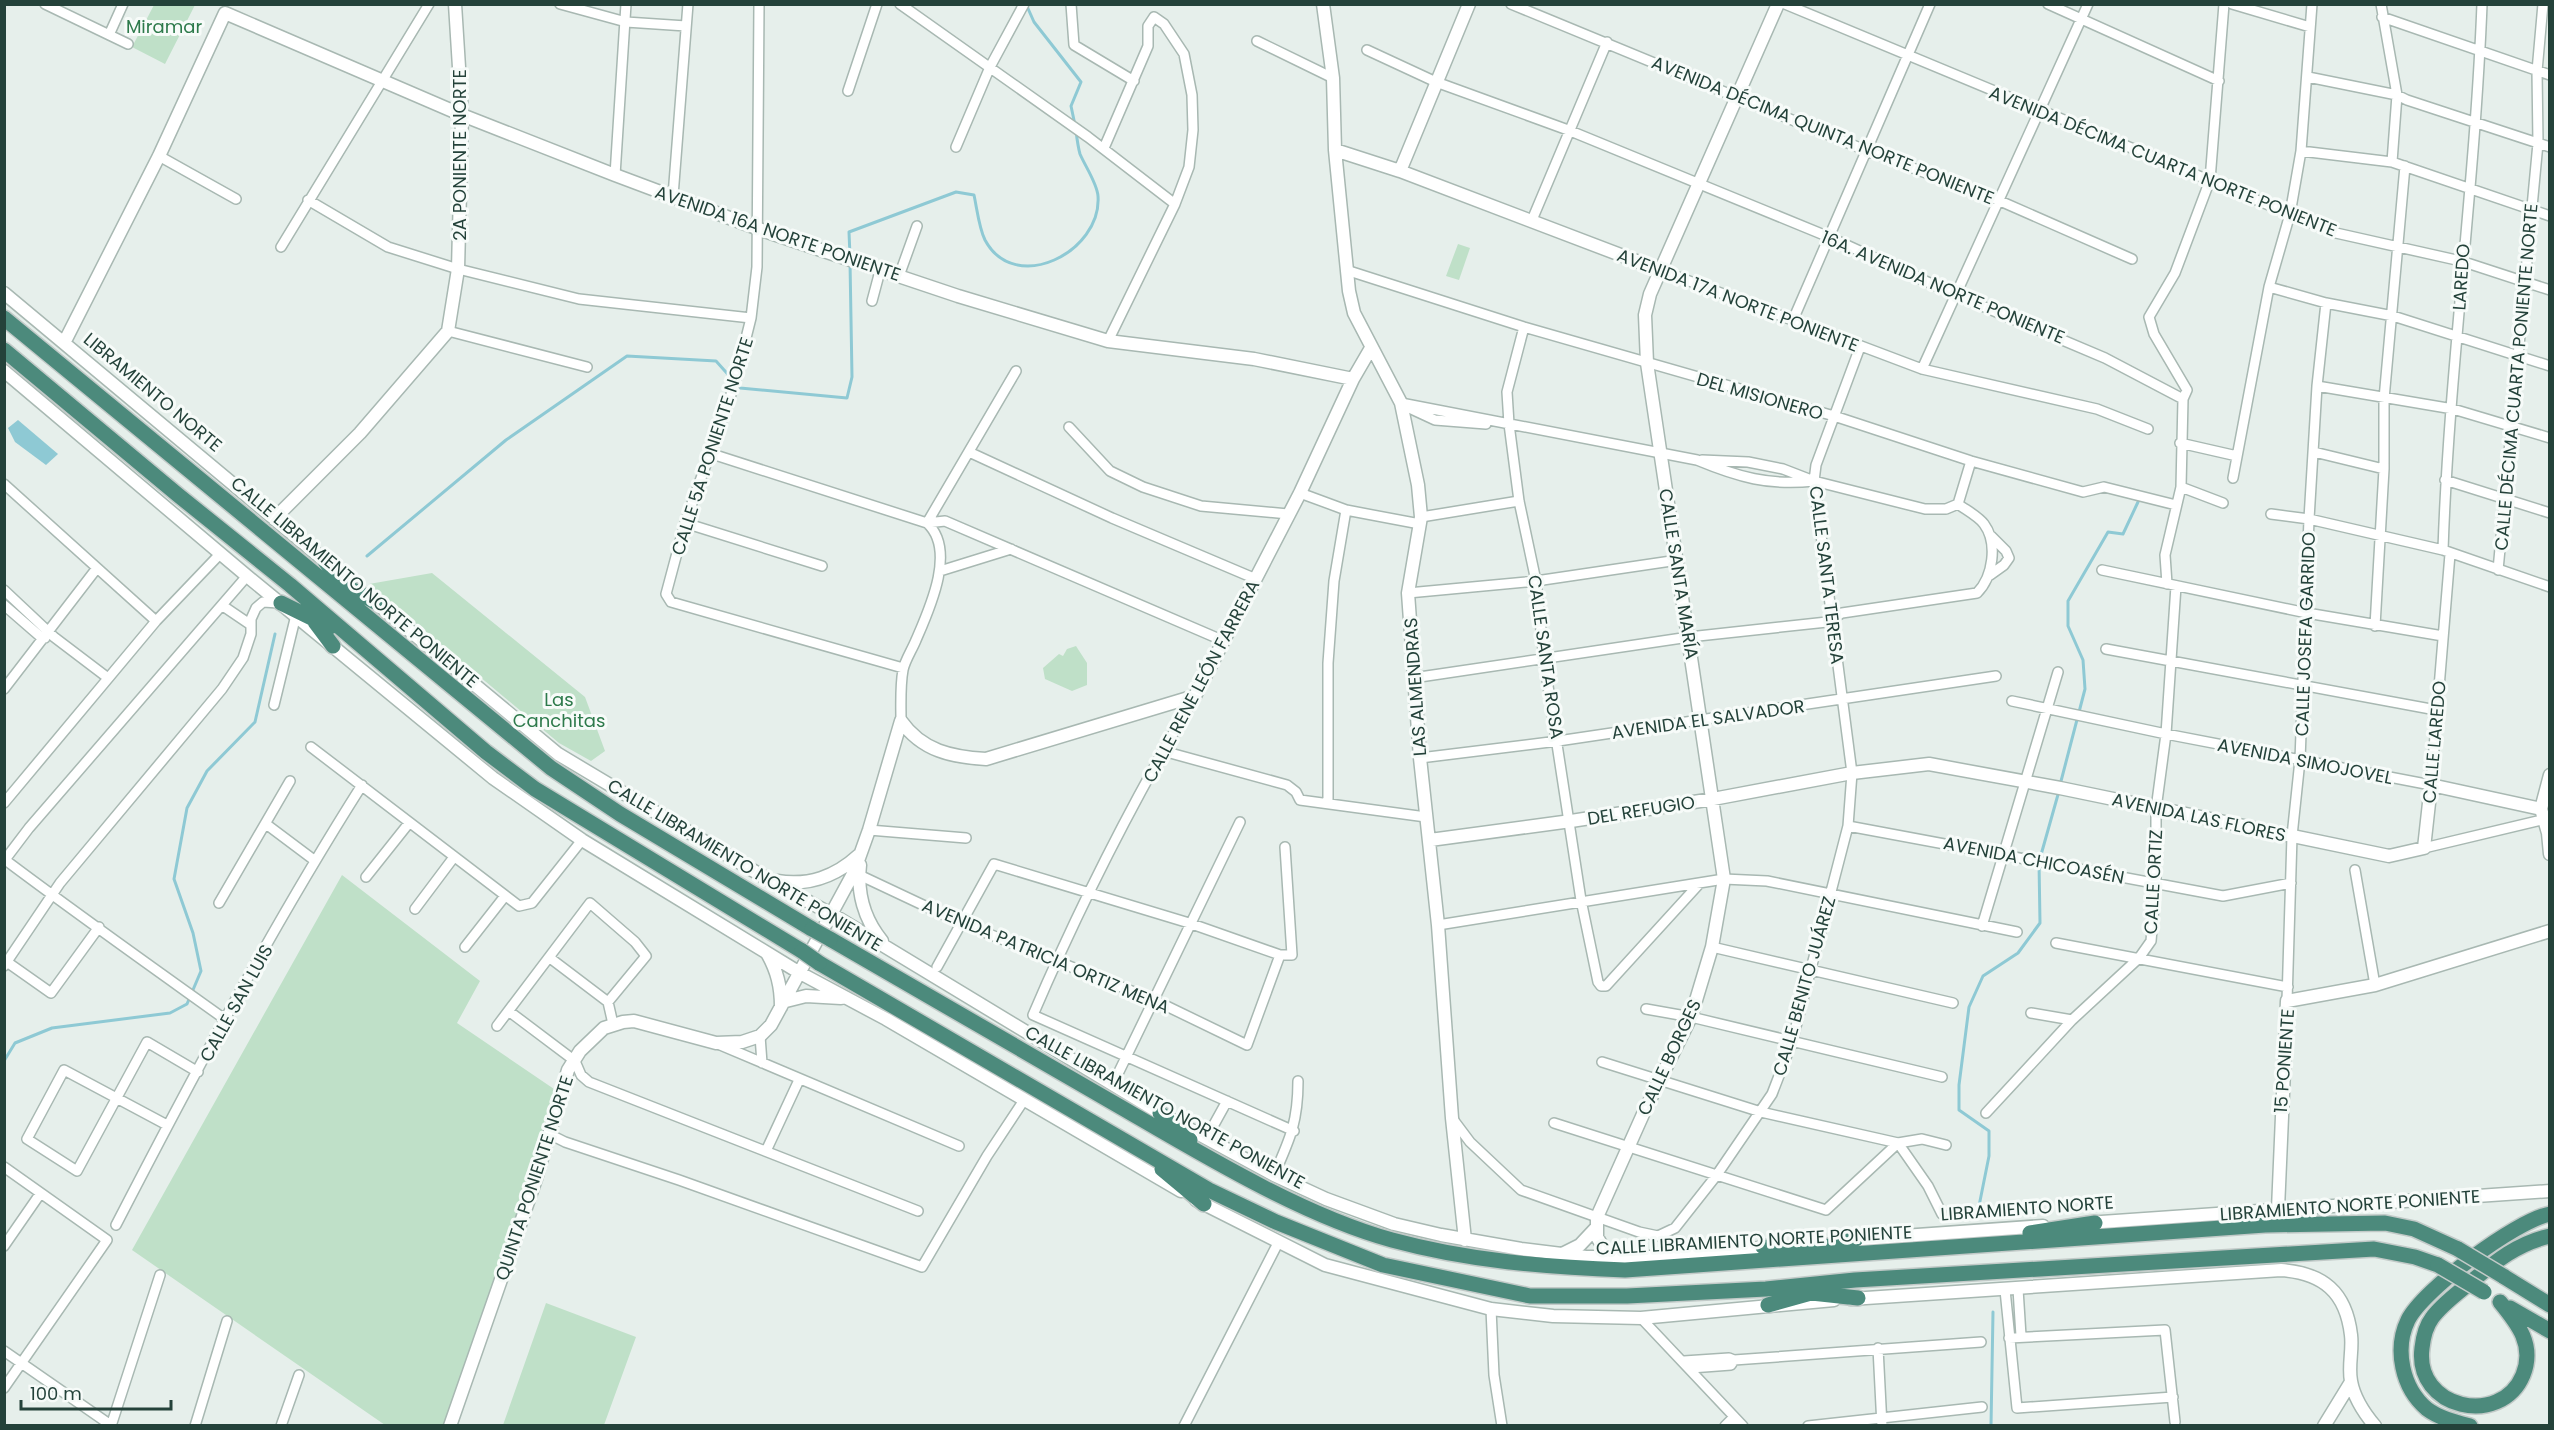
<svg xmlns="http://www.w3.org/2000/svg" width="2554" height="1430" font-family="Poppins,sans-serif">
<rect width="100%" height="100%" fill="#e6efeb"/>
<!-- green -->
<path fill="#bfe0c8" d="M 154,5 L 195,5 L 165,64 L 132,47 Z
M 1458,244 L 1470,248 L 1459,280 L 1446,276 Z
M 432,573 L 585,697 L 605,751 L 591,761 L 559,743 L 369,584 Z
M 1076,646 L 1087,663 L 1087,685 L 1072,691 L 1045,679 L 1043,668 L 1059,654 L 1063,656 L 1067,649 Z
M 342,875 L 480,981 L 457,1023 L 554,1089 L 528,1180 L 446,1425 L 385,1425 L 132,1250 Z
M 546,1303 L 636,1337 L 604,1425 L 503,1425 Z"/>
<!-- water -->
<path fill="#8ec9d4" d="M 18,420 L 58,454 L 46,465 L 15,442 L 8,428 Z"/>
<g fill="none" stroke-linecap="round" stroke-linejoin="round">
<!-- stream -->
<path stroke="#8ec9d4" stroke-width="3" d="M 1026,4 L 1034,22 L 1081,82 L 1071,106 L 1075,125
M 850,256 L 849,232 L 956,192 L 974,195 C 977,209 979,228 985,240 C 1015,296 1102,252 1098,196 C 1097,183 1085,166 1080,154 C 1078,147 1077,139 1076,131
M 737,385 L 740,388 L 847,398 L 852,377 L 850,262
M 367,556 L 506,440 L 627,356 L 716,361 L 733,380
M 2060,785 L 2085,689 L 2083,660 L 2068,626 L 2068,601 L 2108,532 L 2123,534 L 2138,502
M 4,1061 L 15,1043 L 52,1028 L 170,1013 L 187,1004 L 201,971 L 193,933 L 174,879 L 187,808 L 207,771 L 255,722 L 275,634
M 1978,1211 L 1989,1156 L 1989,1131 L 1959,1110 L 1959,1085 L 1969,1007 L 1983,976 L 2018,953 L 2040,923 L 2039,862 L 2059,791
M 1991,1426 L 1993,1312"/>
<defs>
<path id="minor" d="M 45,4 L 128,44
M 560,4 L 626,22 L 686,26
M 759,4 L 757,267 L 751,318 L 734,386 L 685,523 L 666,594 L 671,602 L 903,668
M 900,4 L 1088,137 L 1175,204
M 1071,4 L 1074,45 L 1134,81
M 1511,4 L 1865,150 L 2000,201 L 2132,259
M 1785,4 L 2336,233 L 2461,261 L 2550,290
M 2048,4 L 2219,81
M 2232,4 L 2310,27
M 2381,4 L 2397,95 L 2392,162
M 2382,17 L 2550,75
M 109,35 L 123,4
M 1257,41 L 1333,78
M 1367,50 L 1436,82 L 1568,130 L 1829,237 L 1956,295 L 2105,358 L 2183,399
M 2308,77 L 2397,95 L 2407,100 L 2550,147
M 848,91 L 877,4
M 956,147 L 990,67 L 1024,4
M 1104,148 L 1148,46 L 1148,26 L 1154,17
M 2301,151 L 2392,162 L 2550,216
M 159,156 L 236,199
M 615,175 L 626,4
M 673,196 L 688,4
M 308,200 L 388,247 L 458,269 L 579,299 L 751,318
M 1532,220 L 1607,42
M 281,247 L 429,4
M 1346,270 L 1524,327 L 1834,416 L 1971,461 L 2083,492 L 2104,487 L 2176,505
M 1660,270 L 1922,369 L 2097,409 L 2148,429
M 899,276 L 917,226
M 2269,287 L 2326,303 L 2393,316 L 2550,366
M 872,301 L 880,271
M 1793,320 L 1930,4
M 1524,327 L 1507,392 L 1509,424 L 1519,501 L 1536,581 L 1544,660 L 1581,900 L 1598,982 L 1601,986 L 1606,986 L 1700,883
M 448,331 L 587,367
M 1108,341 L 1175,204 L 1189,167 L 1193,130 L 1192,95 L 1184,54 L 1164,24 L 1154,17
M 1922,369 L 2088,4
M 2317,386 L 2453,409 L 2550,438
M 1401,403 L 1697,460 C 1738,477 1769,486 1814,481
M 1407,407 L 1435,420 L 1486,424
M 1069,427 L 1110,471 L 1143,487 L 1201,506 L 1288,514
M 2180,443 L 2237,456
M 969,452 L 1112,518 L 1256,579
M 2314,452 L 2384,469
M 709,453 L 927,523 L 945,521 L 1224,641
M 1702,460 L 1748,462 L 1783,469 L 1814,481 L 1925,509 L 1946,509 L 1958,504
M 2233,478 L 2269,287 L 2290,214 L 2301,151 L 2312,4
M 2445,480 L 2550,513
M 4,484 L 156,621
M 2181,487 L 2223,503
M 1300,493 L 1346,510 L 1420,524
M 1958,504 L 1971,461
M 2271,514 L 2309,519 L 2443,550 L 2550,587
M 1421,517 L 1519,501
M 685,523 L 822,566
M 927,523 L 1016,371
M 2443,550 C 2449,368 2475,187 2482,4
M 2102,570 L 2307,613 L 2443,636
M 2498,570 L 2538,143 L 2537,71 L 2543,4
M 940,571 L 1011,549
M 1990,575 L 2004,565 L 2009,558 L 2006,551 L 1991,536
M 2167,584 L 2165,555 L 2181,487 L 2183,399 L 2187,390 L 2154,334 L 2149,317 L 2175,273 L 2210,180 L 2224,4
M 4,590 L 54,637 L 108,678
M 1408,593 L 1536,581 L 1678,560
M 4,605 L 42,638 L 45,638
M 223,606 L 251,625
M 2375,626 L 2384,469 L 2384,399 L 2405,166
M 2106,649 L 2436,710
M 1413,678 L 1689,637 L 1827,622 L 1842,613 L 1977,593 C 1993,577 1998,543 1984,524 C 1978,516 1966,510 1958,504
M 4,689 L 97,568
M 1195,696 C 1134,799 1080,905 1033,1015 L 1294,1131
M 2012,701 L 2166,734 L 2431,785 L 2450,554
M 274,705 L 296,615
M 901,721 C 901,704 900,686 903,670 C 905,660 912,650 916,640 C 929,610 957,550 927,523
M 311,747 L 519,906 L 532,903 L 582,840
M 1163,751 L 1287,785 L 1296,792 L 1300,800 L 1426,817
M 1420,758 L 1558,741 L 1996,676
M 4,803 L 156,621 L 220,554
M 1328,803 L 1328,663 L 1334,581 L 1346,510
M 266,824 L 314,860
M 1848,826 L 2223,896 L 2291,883
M 869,830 L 966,838
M 2424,848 L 2550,818
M 4,859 C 77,914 152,967 226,1020
M 4,861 L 29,828 L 247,576
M 2355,870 L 2375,985
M 855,873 L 959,922 L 1154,1000 L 1247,1045 L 1280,955
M 366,877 L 409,823
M 219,903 L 290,781
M 415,909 L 454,857
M 1438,925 L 1724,879 L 1767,881 L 2017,932
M 1982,926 L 2058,672
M 2056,943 L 2288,987
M 465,947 L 505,896
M 1712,947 L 1953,1003
M 550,958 L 608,1002 L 613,1024
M 7,962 L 51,993 L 99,927
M 4,966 L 60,883 L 222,689 L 243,658 L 251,634 L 251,619 L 256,608 L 263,602 L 279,603
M 937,967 L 994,864 L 1189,923 L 1280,955 L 1292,955 L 1285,847
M 2287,1001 L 2292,836 L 2300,760 L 2309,519 L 2317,386 L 2326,303
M 1646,1009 L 1691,1017 L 1942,1077
M 510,1012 L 575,1061 L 581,1075 L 589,1082 L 918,1211
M 2031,1013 L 2072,1020
M 497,1026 L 590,903 L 635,942 L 646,956 L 608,1002
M 760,1036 L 762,1063
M 718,1044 L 959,1146
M 1602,1062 L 1761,1112 L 1898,1143 L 1922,1139 L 1946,1145
M 1113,1084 L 1240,822
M 1986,1113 L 2072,1020 L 2139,958 L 2151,941 L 2156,882 L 2156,809 L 2166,734 L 2176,586
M 1452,1118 L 1470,1142 L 1521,1190 L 1639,1232 L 1658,1236 L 1675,1228 L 1716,1176 L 1772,1094 L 1792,1042 L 1848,826 L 1852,773 L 1814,481 L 1816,465 L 1860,347
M 1554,1123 L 1826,1210 L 1898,1143 L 1928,1186 L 1942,1214
M 167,1125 L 64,1070 L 27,1139 L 77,1171 L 147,1042 L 198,1072
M 549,1134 L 565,1142 L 679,1180 L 922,1267 L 987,1156 L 1024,1100
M 1206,1139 L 1227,1101
M 766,1151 L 799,1080
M 4,1167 L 107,1240 L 4,1388
M 1274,1175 C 1290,1139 1298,1122 1298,1081
M 116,1225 C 193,1076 272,927 362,785
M 4,1246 L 40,1194
M 2018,1289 L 2021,1336
M 2005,1290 L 2017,1408 L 2173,1397
M 1491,1309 L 1494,1375 L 1502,1426
M 1641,1318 L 1743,1426
M 2009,1338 L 2165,1330 L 2175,1422
M 1878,1348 L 1882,1426
M 4,1351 L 112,1426
M 1684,1361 L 1729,1358 L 1734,1360 L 1981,1342
M 1691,1368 L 1731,1365 L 1734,1360
M 111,1426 L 160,1275
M 195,1426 L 227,1321
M 281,1426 L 299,1375
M 1184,1426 L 1278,1243
M 1725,1426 L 1734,1417
M 1808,1426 L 1982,1407"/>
<path id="tertiary" d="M 1323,4 L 1333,78 L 1335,150 L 1349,291 L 1354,313 L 1401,403 L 1418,485 L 1421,517 L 1408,593 L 1420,758 L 1438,925 L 1452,1118 L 1465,1240
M 1335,150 L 1400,171 L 1660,270
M 1400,171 L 1469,4
M 4,293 L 331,566
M 64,343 L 159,156 L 225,13 L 462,115 L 615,175 L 767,232 L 958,296 L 1108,341 L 1254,359 L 1353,379
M 4,371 L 247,576 L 493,778 L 582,840 L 800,973 L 886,1019 L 1181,1191
M 274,519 L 360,433 L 448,331 L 458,269 L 462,115 L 455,4
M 368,596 L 558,754 L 769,880 L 833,915 L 1160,1113 L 1274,1175 L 1326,1199 L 1394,1224 L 1441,1235 L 1521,1249 L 1586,1257 L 1672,1257 L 1770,1247
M 901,721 C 922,751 952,757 986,759 L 1195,696 L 1300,493 L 1353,379 L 1371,348
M 2550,775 L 2541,809 L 2548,833 L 2550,854
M 1430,840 L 1571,821 L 1713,799 L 1852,773 L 1929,764 L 2060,788 L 2389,856 L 2424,848 L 2431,785 L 2541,809
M 860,865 C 857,892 864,919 882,941
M 777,881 C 809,886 835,877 859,855
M 767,953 C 777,971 781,986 781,1007
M 786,1001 L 806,996 L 841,998
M 1196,1200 L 1325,1265 L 1491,1309 L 1553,1316 L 1641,1318 L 1834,1300
M 2278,1209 L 2287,1001 L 2375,985 L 2550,931
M 2087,1223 L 2550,1191
M 1847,1240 L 2043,1226
M 1562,1254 L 1580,1245 L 1595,1229
M 1609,1257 L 1597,1237 L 1597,1217 L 1644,1112 L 1691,1017 L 1712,947 L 1724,879 L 1647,363 L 1645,315 L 1650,294 L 1778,4
M 1851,1299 L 2281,1270 C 2323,1273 2346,1292 2351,1335 C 2353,1350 2348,1366 2351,1381 C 2354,1398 2364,1413 2375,1426
M 450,1426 L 536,1179 L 568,1070 L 580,1051 L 604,1028 L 623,1022 L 634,1021 L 716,1043 L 742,1042 L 760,1036 L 771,1025 L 854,872 L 869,830 L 901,721
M 2324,1426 L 2351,1382"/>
<path id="trunk" d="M 4,318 L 551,768 L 620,814 L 812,929
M 4,350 L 178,495 L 290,585 L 486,752 L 535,789 L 802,951
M 325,561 L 342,584
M 333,579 L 375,602
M 281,603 L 330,627
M 315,622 L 333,646
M 830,939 C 928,996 1026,1053 1124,1109 C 1203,1155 1304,1216 1392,1240 C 1469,1261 1546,1267 1625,1270 L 2265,1225 L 2385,1223 L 2414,1229 L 2458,1249
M 819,963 L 1209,1190 L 1276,1222 L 1383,1265 L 1530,1296 L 1627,1296 L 1766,1289 L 1855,1280 L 2374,1249 L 2415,1257 L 2438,1265
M 1160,1113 L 1190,1140
M 1162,1169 L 1204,1204
M 2030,1233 L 2095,1223
M 1763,1247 L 1801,1250
M 1807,1252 L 1856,1239
M 2503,1276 L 2550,1305
M 1802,1292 L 1858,1298
M 2500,1302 C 2518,1324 2535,1345 2523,1375 C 2501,1428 2414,1409 2422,1348 C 2423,1339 2426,1326 2432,1318 C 2442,1304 2458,1293 2472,1281 C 2496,1261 2518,1243 2550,1236
M 1768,1305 L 1811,1293
M 2510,1308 L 2550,1331
M 2470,1426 C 2455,1422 2439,1418 2427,1409 C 2402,1388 2394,1349 2408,1320 C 2423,1290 2515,1221 2550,1214"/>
</defs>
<!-- minor casing -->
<use href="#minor" stroke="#a8b8b2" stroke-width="12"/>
<!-- tertiary casing -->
<use href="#tertiary" stroke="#a8b8b2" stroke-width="15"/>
<!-- trunk casing -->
<use href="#trunk" stroke="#c2cac8" stroke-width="18"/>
<!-- minor -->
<use href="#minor" stroke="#fff" stroke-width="9"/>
<!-- tertiary -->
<use href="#tertiary" stroke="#fff" stroke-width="12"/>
<!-- trunk -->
<use href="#trunk" stroke="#4c8a7c" stroke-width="15"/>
<defs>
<path id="trunk-bridge" d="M 812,929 L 830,939
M 802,951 L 819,963
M 2458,1249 L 2503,1276
M 2438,1265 L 2484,1292"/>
</defs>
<!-- trunk-bridge casing -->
<use href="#trunk-bridge" stroke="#c2cac8" stroke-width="18" stroke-linecap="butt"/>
<!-- trunk-bridge -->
<use href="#trunk-bridge" stroke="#4c8a7c" stroke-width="15"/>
</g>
<g text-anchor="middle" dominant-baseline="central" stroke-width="6" stroke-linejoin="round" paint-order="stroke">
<!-- park labels -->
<g font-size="18" fill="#2d7a4b" stroke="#f7fbf9">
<text x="164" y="26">Miramar</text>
<text x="559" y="699">Las<tspan x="559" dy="21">Canchitas</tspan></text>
</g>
<!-- street labels -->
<g font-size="18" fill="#24423a" stroke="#f7fbf9">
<text transform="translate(1823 130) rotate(22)">AVENIDA DÉCIMA QUINTA NORTE PONIENTE</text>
<text transform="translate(459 155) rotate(-90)">2A PONIENTE NORTE</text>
<text transform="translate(2163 161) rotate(22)">AVENIDA DÉCIMA CUARTA NORTE PONIENTE</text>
<text transform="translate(778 233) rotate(19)">AVENIDA 16A NORTE PONIENTE</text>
<text transform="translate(2461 277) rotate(-86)">LAREDO</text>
<text transform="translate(1943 287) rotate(23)">16A. AVENIDA NORTE PONIENTE</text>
<text transform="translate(1738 300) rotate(21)">AVENIDA 17A NORTE PONIENTE</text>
<text transform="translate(2516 377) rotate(-85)">CALLE DÉCIMA CUARTA PONIENTE NORTE</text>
<text transform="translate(153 392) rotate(40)">LIBRAMIENTO NORTE</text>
<text transform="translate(1760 396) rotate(16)">DEL MISIONERO</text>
<text transform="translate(712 446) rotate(-72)">CALLE 5A PONIENTE NORTE</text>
<text transform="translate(1679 574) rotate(81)">CALLE SANTA MARÍA</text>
<text transform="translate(1827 575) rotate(83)">CALLE SANTA TERESA</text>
<text transform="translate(355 582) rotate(40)">CALLE LIBRAMIENTO NORTE PONIENTE</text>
<text transform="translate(2305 634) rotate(-88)">CALLE JOSEFA GARRIDO</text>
<text transform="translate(1546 657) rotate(82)">CALLE SANTA ROSA</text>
<text transform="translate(1201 681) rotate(-62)">CALLE RENE LEÓN FARRERA</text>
<text transform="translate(1415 687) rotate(-94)">LAS ALMENDRAS</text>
<text transform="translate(1708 719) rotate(-8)">AVENIDA EL SALVADOR</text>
<text transform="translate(2434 742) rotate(-85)">CALLE LAREDO</text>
<text transform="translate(2305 761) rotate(11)">AVENIDA SIMOJOVEL</text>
<text transform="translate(1641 810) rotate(-9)">DEL REFUGIO</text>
<text transform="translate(2199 817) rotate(12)">AVENIDA LAS FLORES</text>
<text transform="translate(2034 860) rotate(11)">AVENIDA CHICOASÉN</text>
<text transform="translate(745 865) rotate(31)">CALLE LIBRAMIENTO NORTE PONIENTE</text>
<text transform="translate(2153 882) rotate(-87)">CALLE ORTIZ</text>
<text transform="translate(1046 956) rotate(23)">AVENIDA PATRICIA ORTIZ MENA</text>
<text transform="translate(1804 986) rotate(-74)">CALLE BENITO JUÁREZ</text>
<text transform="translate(236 1003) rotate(-61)">CALLE SAN LUIS</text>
<text transform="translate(1669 1057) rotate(-65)">CALLE BORGES</text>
<text transform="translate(2284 1061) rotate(-86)">15 PONIENTE</text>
<text transform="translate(1165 1107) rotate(29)">CALLE LIBRAMIENTO NORTE PONIENTE</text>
<text transform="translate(534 1178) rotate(-72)">QUINTA PONIENTE NORTE</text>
<text transform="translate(2350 1205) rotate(-4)">LIBRAMIENTO NORTE PONIENTE</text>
<text transform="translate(2027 1208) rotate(-4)">LIBRAMIENTO NORTE</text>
<text transform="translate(1754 1240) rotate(-3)">CALLE LIBRAMIENTO NORTE PONIENTE</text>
</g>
</g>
<!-- border -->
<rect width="2554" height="1430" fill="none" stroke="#24423a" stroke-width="12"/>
<!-- scale -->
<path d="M21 1400v9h150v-9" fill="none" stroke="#24423a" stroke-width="3"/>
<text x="30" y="1400" font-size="18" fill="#24423a" stroke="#f7fbf9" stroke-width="4.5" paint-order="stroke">100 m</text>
</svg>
